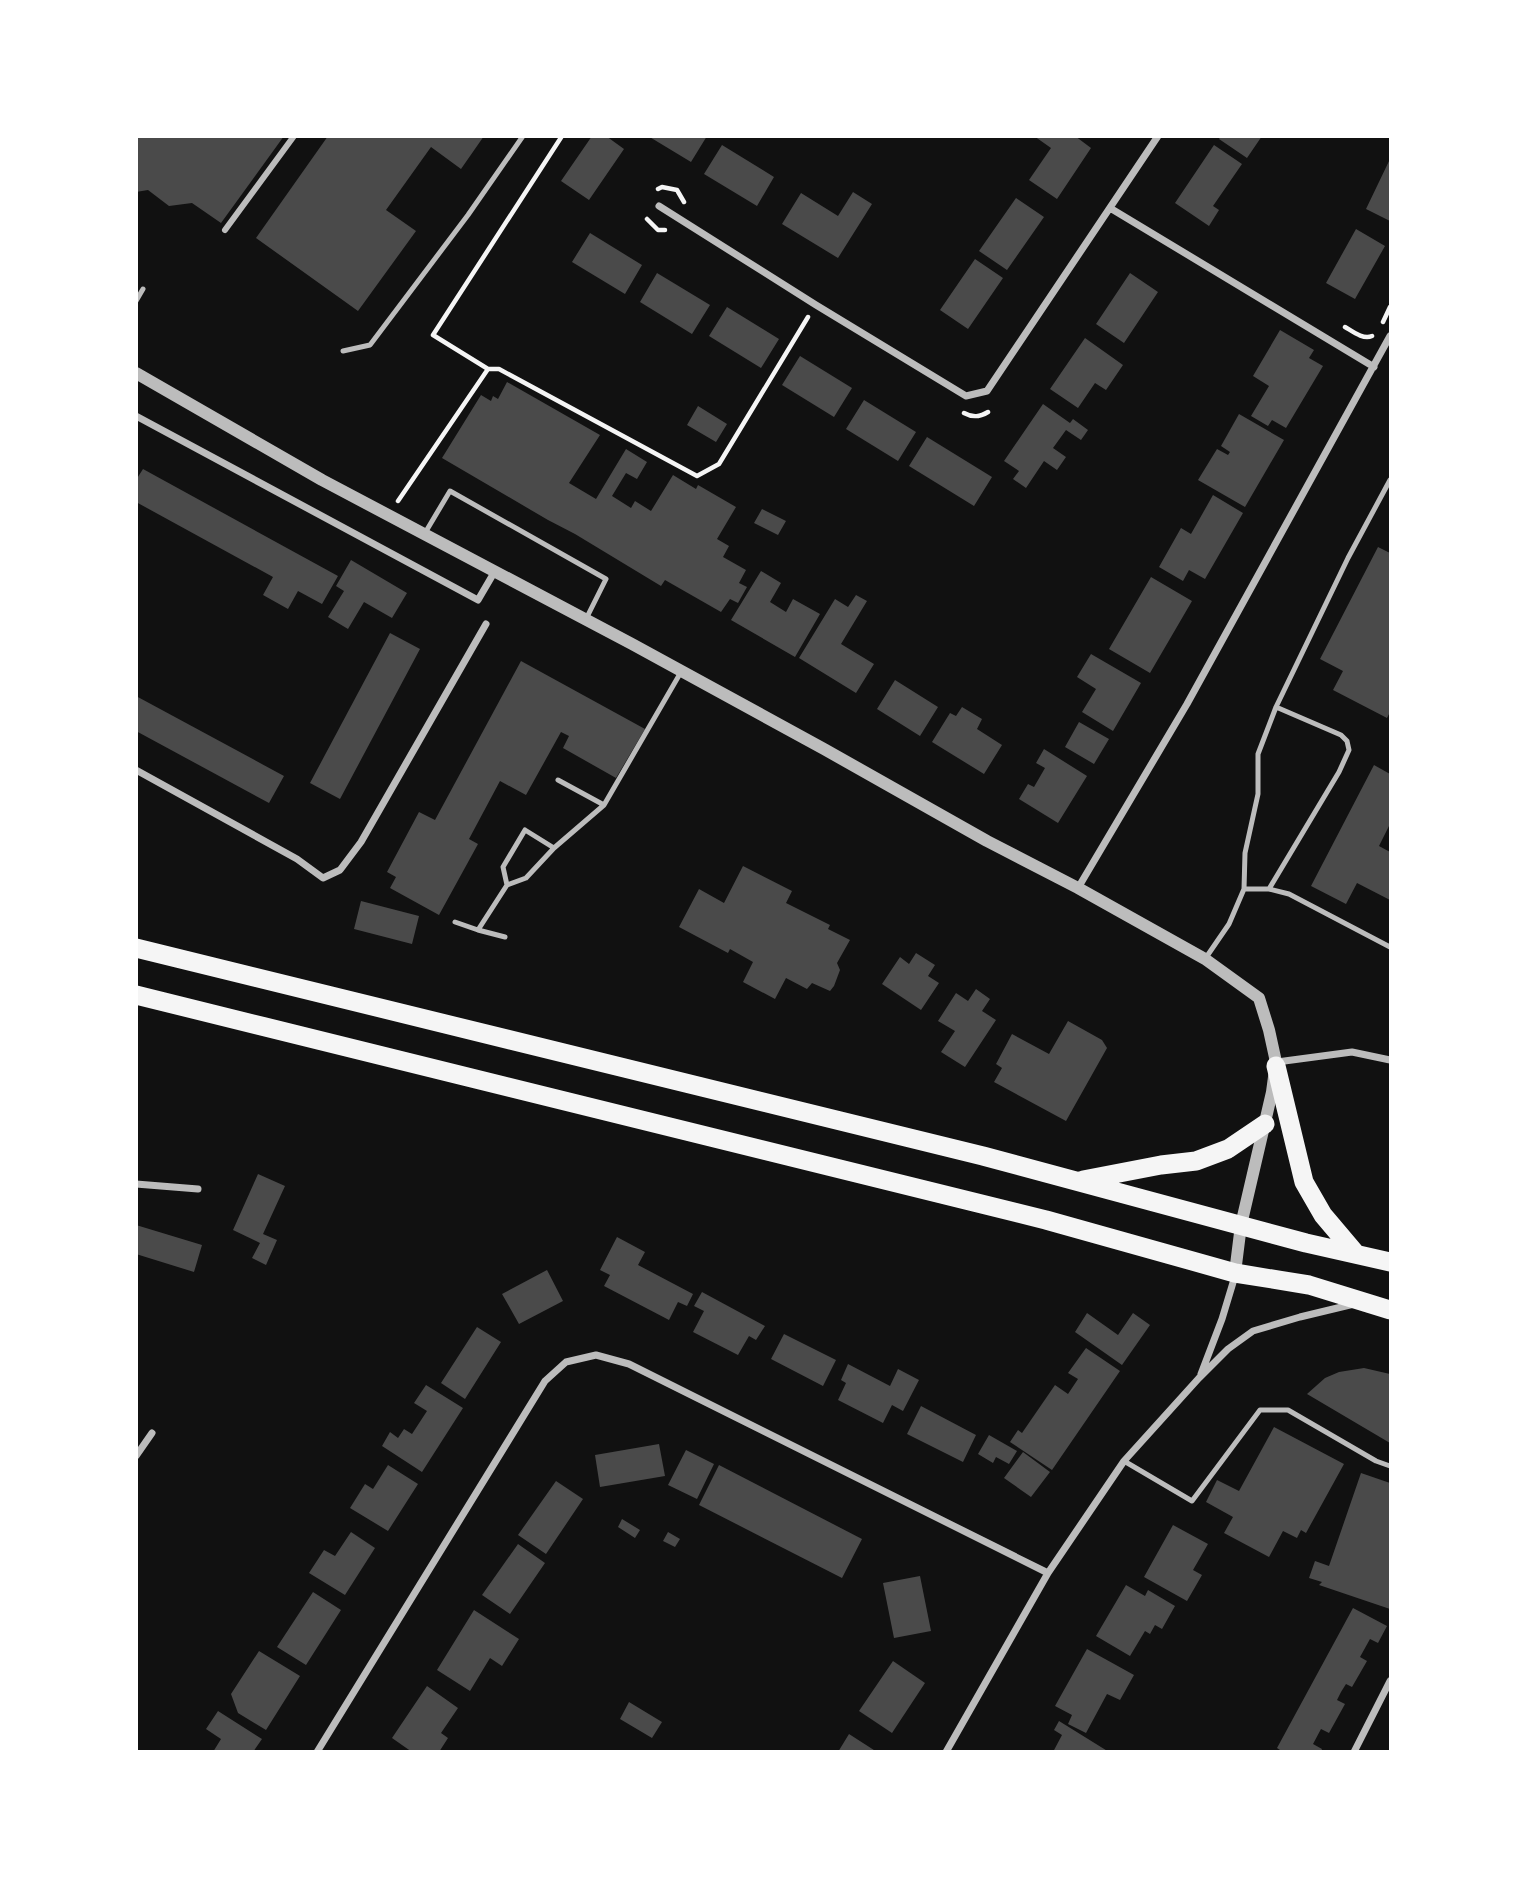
<svg xmlns="http://www.w3.org/2000/svg" width="1527" height="1888" font-family="Rubik,sans-serif">
<rect width="100%" height="100%" fill="#111"/>
<!-- building -->
<path fill="#4a4a4a" d="M 136,136 L 284,136 L 221,223 L 192,203 L 169,206 L 148,190 L 136,192 Z
M 328,136 L 484,136 L 461,169 L 431,147 L 386,210 L 416,231 L 358,311 L 256,238 Z
M 592,136 L 606,136 L 624,149 L 589,200 L 561,181 Z
M 648,136 L 707,136 L 691,162 Z
M 1034,136 L 1075,136 L 1091,148 L 1057,199 L 1029,180 L 1051,148 Z
M 1221,136 L 1262,136 L 1247,158 L 1219,139 Z
M 722,145 L 774,177 L 757,206 L 704,174 Z
M 1214,145 L 1242,164 L 1213,206 L 1219,210 L 1209,226 L 1175,203 Z
M 1390,159 L 1390,221 L 1366,209 Z
M 853,192 L 872,204 L 838,258 L 782,224 L 801,193 L 838,216 Z
M 1016,198 L 1044,217 L 1007,270 L 979,251 Z
M 1356,229 L 1385,246 L 1355,299 L 1326,283 Z
M 590,233 L 642,265 L 625,294 L 572,262 Z
M 975,259 L 1003,278 L 968,329 L 940,310 Z
M 657,273 L 710,305 L 692,334 L 640,302 Z
M 1130,273 L 1158,292 L 1124,343 L 1096,324 Z
M 727,307 L 779,339 L 761,368 L 709,336 Z
M 1280,330 L 1314,350 L 1309,358 L 1323,366 L 1286,428 L 1272,420 L 1268,426 L 1251,416 L 1269,386 L 1253,376 Z
M 1085,338 L 1123,365 L 1106,390 L 1095,383 L 1078,408 L 1050,389 Z
M 800,356 L 852,388 L 834,417 L 782,385 Z
M 507,382 L 600,435 L 569,483 L 596,499 L 626,449 L 647,462 L 637,479 L 626,473 L 612,496 L 631,508 L 635,501 L 651,511 L 673,475 L 696,489 L 698,485 L 736,507 L 717,539 L 729,546 L 723,557 L 746,570 L 739,583 L 747,587 L 738,603 L 730,599 L 721,612 L 665,580 L 661,586 L 575,534 L 548,520 L 442,458 L 481,395 L 491,401 L 493,396 L 498,399 Z
M 864,400 L 916,432 L 898,461 L 846,429 Z
M 1043,404 L 1070,423 L 1073,419 L 1088,430 L 1081,440 L 1066,430 L 1053,448 L 1066,457 L 1057,470 L 1044,461 L 1026,488 L 1013,479 L 1019,471 L 1004,461 Z
M 698,406 L 727,424 L 716,442 L 687,425 Z
M 1239,414 L 1284,440 L 1245,507 L 1198,480 L 1217,449 L 1228,455 L 1230,452 L 1221,446 Z
M 927,437 L 992,477 L 974,506 L 909,466 Z
M 143,469 L 338,576 L 322,604 L 298,591 L 288,609 L 263,595 L 273,577 L 136,502 L 136,480 Z
M 1213,495 L 1243,513 L 1205,579 L 1189,570 L 1183,581 L 1159,567 L 1181,528 L 1191,534 Z
M 762,509 L 786,521 L 778,535 L 754,523 Z
M 1378,547 L 1390,553 L 1390,712 L 1387,718 L 1333,690 L 1343,671 L 1320,659 Z
M 351,560 L 407,593 L 392,618 L 364,602 L 348,629 L 328,617 L 344,591 L 336,586 Z
M 761,571 L 781,583 L 770,602 L 786,612 L 793,599 L 820,614 L 795,657 L 731,620 Z
M 1151,577 L 1192,601 L 1150,673 L 1109,649 Z
M 856,595 L 867,601 L 841,644 L 874,664 L 856,693 L 799,658 L 835,599 L 848,607 Z
M 390,633 L 420,649 L 340,799 L 310,783 Z
M 1091,654 L 1141,683 L 1113,731 L 1082,712 L 1096,689 L 1077,677 Z
M 521,661 L 645,729 L 616,778 L 563,748 L 569,736 L 561,732 L 526,795 L 500,781 L 469,839 L 478,844 L 439,915 L 390,888 L 396,877 L 387,872 L 419,812 L 435,820 Z
M 895,680 L 938,707 L 920,736 L 877,709 Z
M 136,696 L 284,776 L 269,803 L 136,731 Z
M 962,707 L 982,719 L 977,729 L 1002,745 L 984,774 L 932,742 L 950,713 L 956,716 Z
M 1079,722 L 1109,739 L 1094,764 L 1065,747 Z
M 1044,749 L 1087,776 L 1058,823 L 1019,799 L 1028,784 L 1034,787 L 1045,768 L 1036,763 Z
M 1374,765 L 1390,774 L 1390,824 L 1379,846 L 1390,852 L 1390,900 L 1357,883 L 1346,904 L 1311,886 Z
M 743,866 L 792,891 L 786,903 L 830,925 L 828,929 L 850,940 L 837,963 L 840,970 L 834,986 L 830,991 L 812,983 L 807,989 L 786,978 L 775,999 L 743,982 L 753,962 L 730,949 L 728,953 L 679,927 L 699,889 L 724,903 Z
M 361,901 L 419,916 L 412,944 L 354,929 Z
M 916,953 L 935,965 L 928,976 L 939,983 L 921,1010 L 882,984 L 900,957 L 909,964 Z
M 976,989 L 990,999 L 982,1011 L 996,1020 L 965,1067 L 941,1052 L 955,1031 L 938,1021 L 956,993 L 968,1001 Z
M 1068,1021 L 1102,1040 L 1107,1048 L 1066,1121 L 994,1082 L 1002,1068 L 996,1064 L 1012,1034 L 1049,1054 Z
M 258,1174 L 285,1186 L 263,1234 L 277,1240 L 266,1265 L 252,1258 L 260,1243 L 233,1230 Z
M 136,1225 L 202,1245 L 194,1272 L 136,1254 Z
M 617,1237 L 645,1252 L 638,1265 L 693,1294 L 687,1306 L 678,1302 L 669,1320 L 604,1286 L 610,1275 L 600,1270 Z
M 547,1270 L 563,1301 L 519,1324 L 502,1294 Z
M 702,1292 L 765,1326 L 756,1340 L 749,1336 L 738,1355 L 693,1332 L 704,1311 L 694,1306 Z
M 1087,1313 L 1118,1335 L 1133,1313 L 1150,1325 L 1122,1365 L 1075,1332 Z
M 477,1327 L 501,1342 L 465,1399 L 441,1383 Z
M 784,1334 L 836,1360 L 823,1386 L 771,1359 Z
M 1086,1348 L 1120,1371 L 1052,1470 L 1010,1442 L 1018,1430 L 1022,1433 L 1055,1385 L 1068,1394 L 1078,1379 L 1068,1373 Z
M 848,1364 L 890,1386 L 898,1369 L 919,1380 L 903,1411 L 892,1405 L 883,1423 L 838,1400 L 846,1383 L 841,1380 Z
M 1364,1368 L 1390,1374 L 1390,1443 L 1307,1394 L 1325,1378 L 1339,1372 Z
M 426,1385 L 463,1408 L 422,1472 L 382,1446 L 390,1432 L 398,1438 L 404,1429 L 412,1434 L 427,1411 L 414,1403 Z
M 921,1406 L 976,1435 L 963,1462 L 907,1434 Z
M 1274,1427 L 1344,1464 L 1306,1533 L 1301,1530 L 1297,1538 L 1283,1531 L 1269,1557 L 1224,1533 L 1233,1517 L 1206,1502 L 1217,1480 L 1239,1491 Z
M 989,1435 L 1017,1451 L 1009,1464 L 996,1457 L 993,1463 L 978,1454 Z
M 659,1444 L 665,1476 L 600,1487 L 595,1455 Z
M 686,1450 L 714,1464 L 697,1499 L 668,1485 Z
M 1023,1452 L 1050,1472 L 1031,1497 L 1004,1478 Z
M 388,1465 L 418,1484 L 388,1531 L 350,1508 L 365,1484 L 373,1489 Z
M 719,1465 L 862,1539 L 842,1578 L 699,1505 Z
M 1361,1473 L 1390,1483 L 1390,1609 L 1319,1585 L 1322,1582 L 1309,1578 L 1315,1561 L 1329,1566 Z
M 556,1481 L 583,1499 L 546,1554 L 518,1535 Z
M 622,1519 L 640,1530 L 635,1538 L 618,1527 Z
M 1173,1525 L 1208,1544 L 1193,1570 L 1202,1575 L 1187,1601 L 1144,1577 Z
M 351,1532 L 375,1548 L 345,1595 L 309,1573 L 324,1550 L 335,1556 Z
M 668,1532 L 680,1539 L 675,1547 L 663,1541 Z
M 518,1544 L 545,1563 L 510,1614 L 482,1595 Z
M 920,1576 L 931,1631 L 894,1638 L 883,1583 Z
M 1126,1585 L 1145,1596 L 1148,1590 L 1175,1606 L 1162,1629 L 1155,1625 L 1150,1634 L 1145,1631 L 1130,1656 L 1096,1636 Z
M 313,1592 L 341,1610 L 306,1665 L 277,1647 Z
M 1353,1608 L 1387,1626 L 1378,1643 L 1370,1639 L 1360,1657 L 1367,1661 L 1352,1687 L 1346,1684 L 1341,1692 L 1337,1700 L 1345,1704 L 1329,1733 L 1321,1729 L 1313,1744 L 1322,1749 L 1321,1752 L 1283,1752 L 1277,1748 Z
M 474,1610 L 519,1639 L 502,1666 L 490,1658 L 470,1691 L 437,1670 Z
M 1087,1649 L 1134,1675 L 1120,1700 L 1107,1694 L 1086,1733 L 1068,1724 L 1072,1715 L 1055,1706 Z
M 259,1651 L 300,1676 L 266,1730 L 238,1713 L 231,1694 Z
M 893,1661 L 925,1683 L 892,1733 L 859,1711 Z
M 427,1686 L 458,1708 L 441,1733 L 448,1738 L 439,1752 L 412,1752 L 392,1738 Z
M 629,1702 L 662,1722 L 652,1738 L 620,1719 Z
M 218,1711 L 262,1739 L 253,1752 L 213,1752 L 221,1739 L 206,1729 Z
M 1059,1721 L 1109,1752 L 1053,1752 L 1062,1735 L 1054,1730 Z
M 849,1734 L 877,1752 L 838,1752 Z"/>
<g fill="none" stroke-linecap="round" stroke-linejoin="round">
<!-- path -->
<path stroke="#f5f5f5" stroke-width="4.5" d="M 562,136 L 433,335 L 488,369 L 499,369 L 697,476 L 719,464 L 808,317
M 658,189 L 662,187 L 677,190 L 684,202
M 647,219 L 658,230 L 665,230
M 1383,322 L 1390,307
M 1345,327 C 1352,331 1363,340 1372,336
M 964,413 C 973,418 980,417 988,412
M 398,501 L 488,369"/>
<!-- service -->
<path stroke="#bcbcbc" stroke-width="5" d="M 136,301 L 143,289
M 343,351 L 370,345 L 468,215 L 523,136
M 425,533 L 450,491 L 606,579 L 586,619
M 558,780 L 604,805
M 507,885 L 503,867 L 525,830 L 554,848
M 1244,889 L 1269,889 L 1289,894 L 1390,947
M 1269,889 L 1339,772 L 1349,750 L 1347,741 L 1341,735 L 1276,707
M 455,922 L 478,930
M 505,937 L 478,930 L 507,885 L 526,878 L 554,848 L 604,805 L 681,672
M 1205,959 L 1229,924 L 1244,889 L 1245,853 L 1258,794 L 1258,754 L 1276,707 L 1348,558 L 1390,480
M 1124,1461 L 1192,1501 L 1260,1410 L 1288,1410 L 1376,1461 L 1390,1466"/>
<!-- pedestrian -->
<path stroke="#bcbcbc" stroke-width="6" d="M 225,230 L 294,136"/>
<!-- minor -->
<path stroke="#bcbcbc" stroke-width="7" d="M 659,206 L 816,305 L 966,396 L 987,391 L 1158,136
M 1110,208 L 1374,367
M 136,416 L 478,600 L 495,571
M 136,770 L 297,859 L 323,878 L 340,870 L 361,842 L 486,624
M 1078,888 L 1187,704 L 1390,336
M 1277,1062 L 1352,1052 L 1390,1060
M 136,1184 L 198,1189
M 1201,1374 L 1222,1319 L 1235,1276
M 136,1456 L 152,1433
M 317,1752 L 545,1381 L 566,1362 L 596,1355 L 629,1364 L 1048,1573
M 946,1752 L 1048,1573 L 1124,1461 L 1199,1378 L 1228,1349 L 1253,1331 L 1300,1317 L 1354,1304
M 1354,1752 L 1390,1681"/>
<!-- tertiary -->
<path stroke="#bcbcbc" stroke-width="12" d="M 136,373 L 322,480 L 632,644 L 824,749 L 987,841 L 1078,888 L 1205,959 L 1259,998 L 1269,1030 L 1276,1062 L 1272,1092 L 1241,1225 L 1235,1273"/>
<!-- trunk -->
<path stroke="#f5f5f5" stroke-width="19" d="M 136,948 L 983,1156 L 1306,1243 L 1390,1262
M 136,995 L 1046,1220 L 1235,1273 L 1309,1285 L 1390,1310
M 1276,1066 L 1304,1182 L 1323,1215 L 1356,1254
M 1083,1180 L 1161,1165 L 1196,1161 L 1228,1149 L 1265,1124"/>
</g>
<!-- border -->
<rect width="1527" height="1888" fill="none" stroke="#ffffff" stroke-width="276"/>
</svg>
